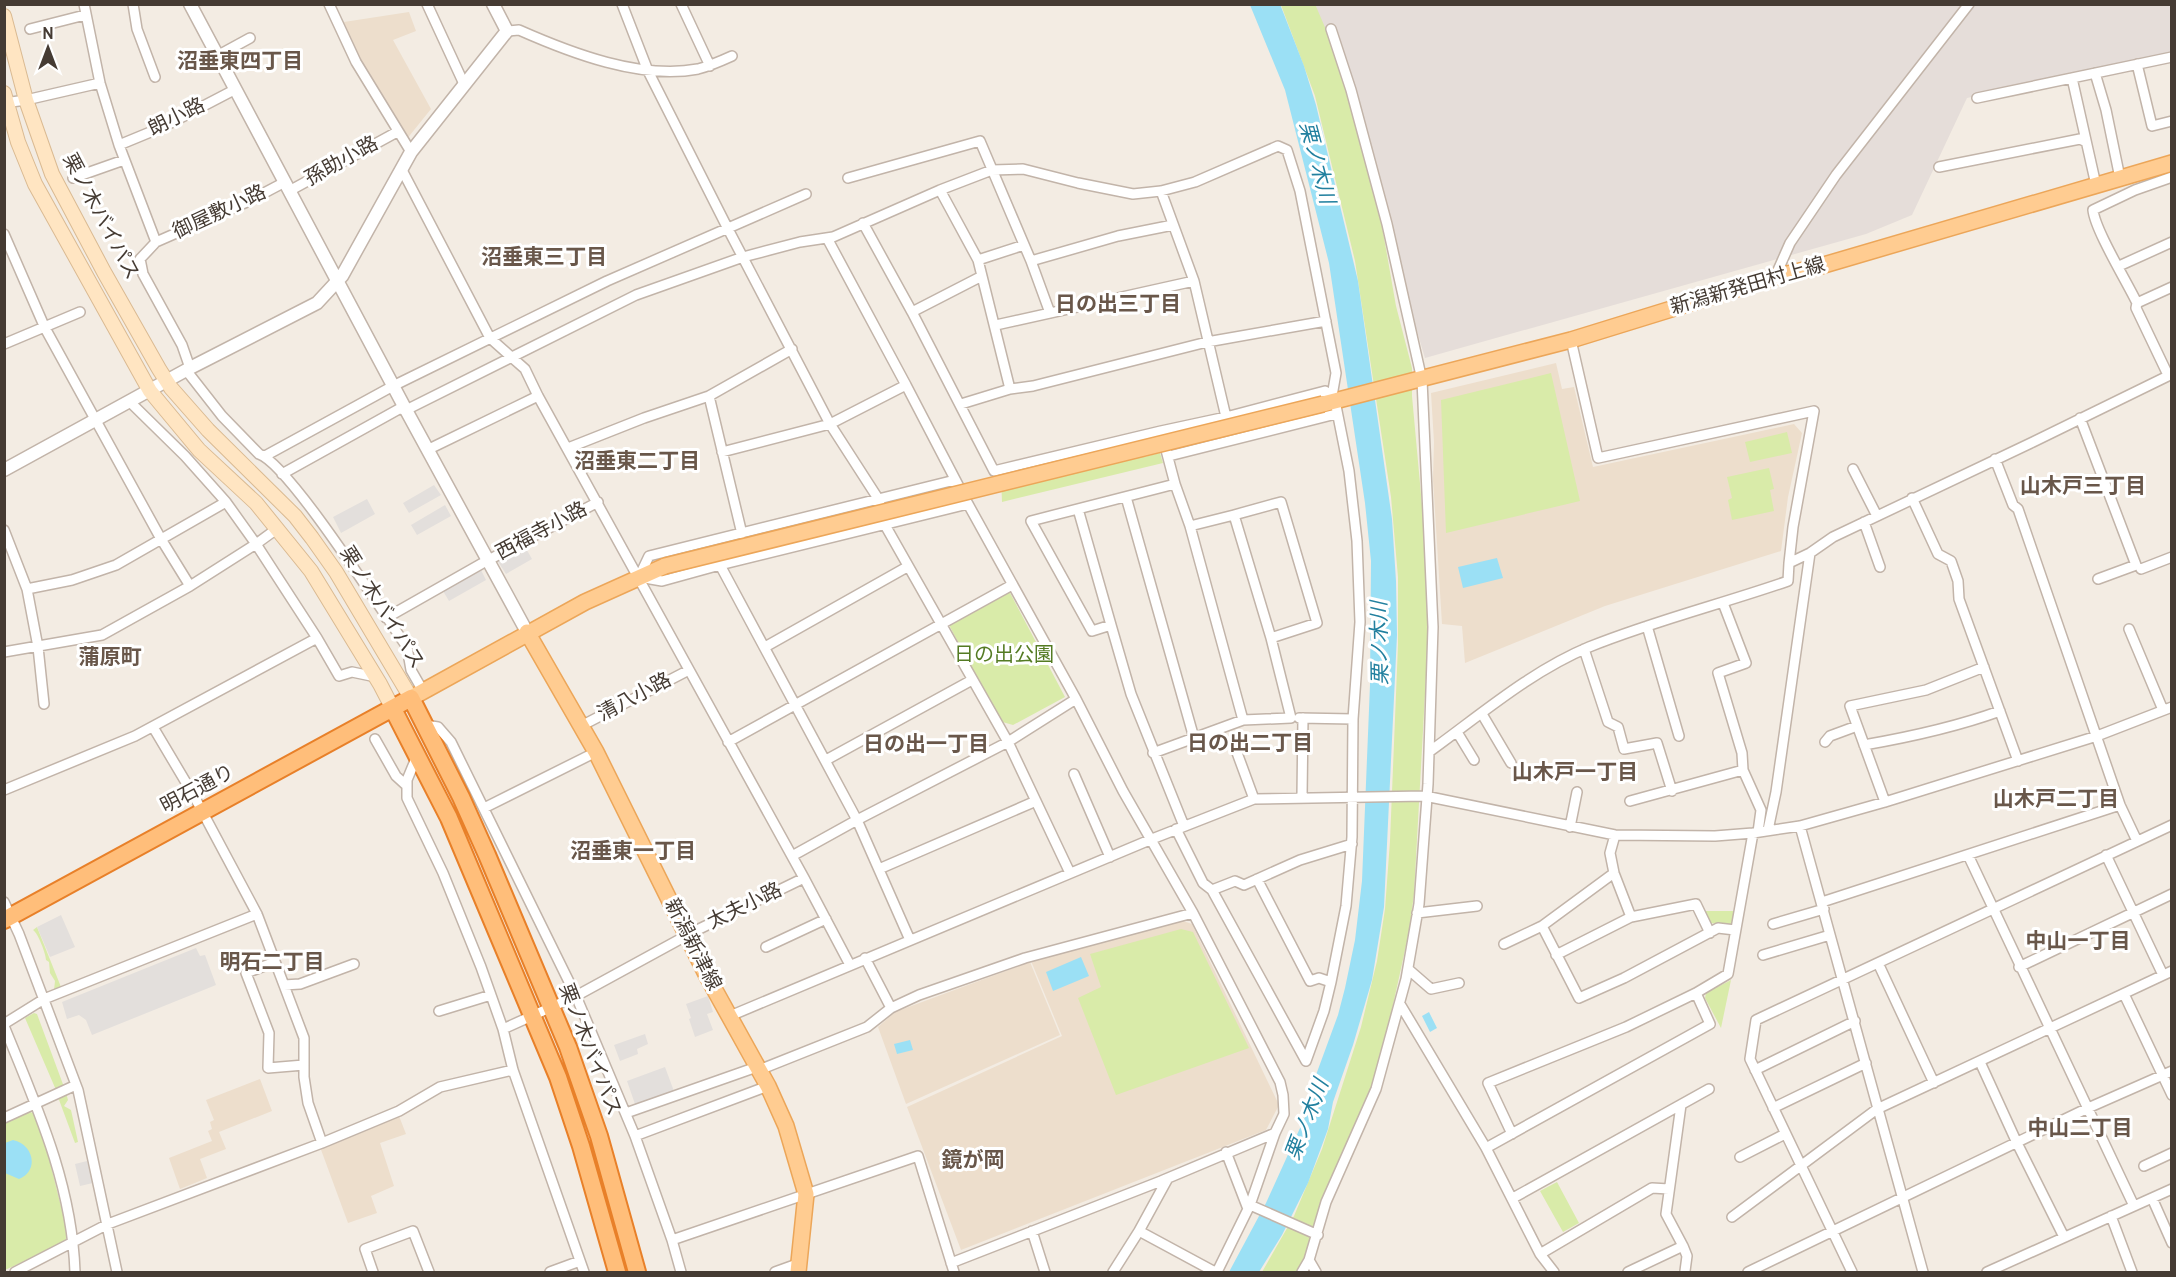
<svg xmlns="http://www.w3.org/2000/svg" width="2176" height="1277" font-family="Overpass,'Noto Sans JP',sans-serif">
<rect width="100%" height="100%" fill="#f3ece3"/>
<!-- industrial -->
<path fill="#e5ddd9" d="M 1312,5 L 2171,5 L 2171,53 L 1967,98 L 1912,215 L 1866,234 L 1425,358 L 1338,67 Z"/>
<!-- education -->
<path fill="#eddecc" d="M 409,12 L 416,31 L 393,40 L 431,109 L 406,140 L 360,62 L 344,22 Z
M 1556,363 L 1562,389 L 1574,387 L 1593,467 L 1794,424 L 1802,433 L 1788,497 L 1781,551 L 1605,606 L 1465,663 L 1462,626 L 1442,624 L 1433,479 L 1434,442 L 1431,393 Z
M 1183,921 L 1192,924 L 1279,1105 L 1266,1130 L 961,1250 L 907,1107 L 1062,1036 L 1031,961 Z
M 1030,962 L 1060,1035 L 906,1104 L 878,1027 L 895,1012 Z
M 260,1079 L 272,1111 L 219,1132 L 226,1149 L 200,1159 L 207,1178 L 180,1189 L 169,1158 L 212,1141 L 208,1131 L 212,1129 L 210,1122 L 214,1120 L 206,1100 Z
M 399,1116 L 406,1134 L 380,1143 L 394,1186 L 371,1196 L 377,1213 L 348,1223 L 320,1147 Z"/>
<!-- green -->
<path fill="#d9eba9" d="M 1315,4 L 1327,32 L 1358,127 L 1379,209 L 1396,306 L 1412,368 L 1412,396 L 1426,549 L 1429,621 L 1414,894 L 1409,932 L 1391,1014 L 1394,1015 L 1373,1091 L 1324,1195 L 1306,1258 L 1297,1272 L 1262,1272 L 1294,1216 L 1322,1149 L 1361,1027 L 1377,961 L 1385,909 L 1390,841 L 1398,645 L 1398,577 L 1391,497 L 1355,261 L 1315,96 L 1281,5 Z
M 1551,373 L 1580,501 L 1446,533 L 1441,400 Z
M 1787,432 L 1792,453 L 1750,462 L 1745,442 Z
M 1140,443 L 1144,457 L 1160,453 L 1163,463 L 1002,502 L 1001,476 Z
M 1769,468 L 1774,489 L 1770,490 L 1774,511 L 1732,520 L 1728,500 L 1732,498 L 1727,477 Z
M 1009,591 L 1065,697 L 1013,725 L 999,721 L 948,623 Z
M 1704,911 L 1736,911 L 1733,923 L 1729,925 L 1710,923 Z
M 37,927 L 61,987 L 54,990 L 55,981 L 50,973 L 49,962 L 46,960 C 46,954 38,933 33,930 Z
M 1181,929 L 1193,932 L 1249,1048 L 1116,1095 L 1078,998 L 1101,987 L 1090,954 Z
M 1731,980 L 1721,1028 L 1705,998 L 1706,993 Z
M 34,1013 L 37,1014 L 64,1087 L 56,1090 L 25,1018 Z
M 66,1093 L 68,1100 L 64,1106 L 71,1110 L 78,1142 L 75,1143 L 58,1097 Z
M 30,1112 L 36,1114 L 47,1150 L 68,1235 L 64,1243 L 5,1270 L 4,1124 Z
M 1557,1182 L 1579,1223 L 1563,1232 L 1540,1191 Z"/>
<!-- parking -->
<path fill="#e3dfdc" d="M 434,485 L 441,495 L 409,513 L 403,503 Z
M 367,499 L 375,514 L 341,533 L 333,517 Z
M 445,505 L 451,516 L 417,535 L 411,525 Z
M 524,545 L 532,559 L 506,574 L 497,560 Z
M 481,570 L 486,580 L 449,601 L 443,591 Z
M 61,915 L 75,947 L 50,957 L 37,927 Z
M 196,948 L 200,956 L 205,955 L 216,985 L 92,1035 L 86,1020 L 79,1015 L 67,1019 L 62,1002 Z
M 708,996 L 713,1012 L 707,1014 L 713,1030 L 695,1037 L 689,1019 L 691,1018 L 686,1004 Z
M 645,1034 L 648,1044 L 637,1049 L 638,1054 L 620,1061 L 614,1045 Z
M 665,1067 L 675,1094 L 636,1107 L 627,1081 Z
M 87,1161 L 93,1183 L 80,1186 L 75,1164 Z"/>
<!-- water -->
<path fill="#9be0f5" d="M 1280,4 L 1304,66 L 1316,105 L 1358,281 L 1392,519 L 1396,581 L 1397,635 L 1384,907 L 1372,980 L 1353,1045 L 1333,1102 L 1328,1129 L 1308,1183 L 1282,1235 L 1259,1272 L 1229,1272 L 1266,1203 L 1305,1117 L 1309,1094 L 1338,1015 L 1345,988 L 1355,940 L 1362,881 L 1370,685 L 1371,561 L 1365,503 L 1329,263 L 1285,90 L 1250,5 Z
M 1497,558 L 1503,578 L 1463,588 L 1458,567 Z
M 1081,957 L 1089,976 L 1053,991 L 1046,972 Z
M 1429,1012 L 1437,1028 L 1430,1032 L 1422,1016 Z
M 910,1040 L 913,1050 L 897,1054 L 894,1044 Z
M 13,1140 C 33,1144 40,1170 19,1179 L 5,1173 L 5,1143 Z"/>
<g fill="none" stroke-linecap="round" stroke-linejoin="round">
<defs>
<path id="minor" d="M 84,4 L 100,83 L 119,145 L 156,242
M 133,4 L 137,29 L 155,77
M 329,4 L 356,62 L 411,152
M 427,4 L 464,84
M 622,4 L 648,71 L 728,229 L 830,424 L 879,500 L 885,525 L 1008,742 L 1070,873
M 681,4 L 710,66
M 30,29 L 85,15
M 507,31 L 519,30 C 571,53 641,80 698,69 C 710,66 721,61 732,56
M 217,56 L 250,38
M 2137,64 L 2152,126 L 2172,121
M 2095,73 L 2106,110 L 2120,178
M 2072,78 L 2096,185
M 1977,98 L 2172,57
M 4,103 L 26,100 L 100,83
M 119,145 L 165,126 L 234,90
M 1939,167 L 2080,139 L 2086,142
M 402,170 L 490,338 L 525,369 L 538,396 L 804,878 L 850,965
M 73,178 L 124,160
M 848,178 L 980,141 L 1031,261 L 1118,236 L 1173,225
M 940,190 L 978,260 L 1010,389
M 1161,191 L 1194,281 L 1226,417
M 290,194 L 291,190 L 397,132
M 863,223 L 912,312 L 994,471 L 1161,431
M 4,234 L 45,328 L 161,539 L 190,586
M 827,238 L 906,385
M 978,260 L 1024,245
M 1031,261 L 1050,313
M 2119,266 L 2172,242
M 1775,277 L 1790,243 L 1836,175 L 1969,4
M 2137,303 L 2172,287
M 912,312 L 982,276
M 996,325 L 1194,281
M 1571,340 L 1598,458 L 1814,411 L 1793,527 L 1789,563
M 4,344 L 80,312
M 190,368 L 182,345 L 143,274 L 140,259 L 156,242 L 247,202 L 283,183
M 186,370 L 222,416 L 259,454 C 289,464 383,613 407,647 L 411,670 L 423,691
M 2168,375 L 2136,308 L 2137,303 C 2127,282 2095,230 2093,210 L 2135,190 L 2172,177
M 130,402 L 185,456 L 226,502 L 256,544 L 317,638 L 339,676 L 352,672 L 376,677
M 961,404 L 1010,389 L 1033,386 L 1207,342 L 1326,321
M 2080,418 L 2136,565 L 2098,579
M 568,448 L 644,418 L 709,396
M 427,450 L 538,396
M 722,452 L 830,424 L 906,385 L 968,504 L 1076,699 L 1123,791 L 1193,913
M 265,456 L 393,386 L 607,281 L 806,194
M 1169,456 L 1336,414
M 1995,459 L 2013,505 L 2018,509 L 2120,805 L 2137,841
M 1853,469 L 1877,516
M 282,474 L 399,409 L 406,410 L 636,295 L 743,257 L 800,242 L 833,237 L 940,190 L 992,170 L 1023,169 L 1078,183 L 1133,194 L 1161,191 L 1195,182 L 1278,146 L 1287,150 L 1300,191 L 1336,373 L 1332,396 L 1335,401 L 1349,471 L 1357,541 L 1360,622 L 1353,719 L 1352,837 L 1346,906 L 1331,982 L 1324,1011 L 1306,1061
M 955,480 L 649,556 L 639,577 L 662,581 L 720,565 L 968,504
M 1175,484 L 1161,431 L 1226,417 L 1325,391 L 1332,396
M 1126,497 L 1194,738
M 1912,498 L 1938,554 L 1951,561 L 1958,581 L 1959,599 L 2018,761
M 1078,509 L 1111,625
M 1864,522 L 1880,567
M 1190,526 L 1234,515
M 4,530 L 27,589 L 38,647 L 44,704
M 742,534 L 709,396 L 792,349
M 720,565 L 857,820 L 910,940
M 2141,569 L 2172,557
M 27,589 L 72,580 L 116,565 L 226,502
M 1723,603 L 1746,663 L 1718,673 L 1742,753 L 1743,770 L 1761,810 L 1758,832
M 386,618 L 481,564 L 598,502
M 1647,626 L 1679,736
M 2129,629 L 2163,710
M 765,647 L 907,567
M 1584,649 L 1608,722 L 1618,727 L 1624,749 L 1657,743 L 1672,791
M 4,652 L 102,635 L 190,586 L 256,544 L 278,528
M 1482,714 L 1511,763
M 1299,718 L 1353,719
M 425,725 L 438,727 L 451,742 L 576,996 L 695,931 L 804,878
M 581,726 L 689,670
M 153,727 L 194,796 L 257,914 L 304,1038 L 304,1077 L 308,1103 L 322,1143
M 1457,732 L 1474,760
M 375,739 L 396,776 L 407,786
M 728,742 L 1012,585
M 1825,742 L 1830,736 L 1857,726
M 1864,745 C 1910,737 1956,727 2000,711
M 1236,750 L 1254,799
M 1429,752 C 1479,716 1531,671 1589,647 C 1653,621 1722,604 1788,581 L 1789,563 L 1810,553 L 1833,537 L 2033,442 L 2172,374
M 1153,753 L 1243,720
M 417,756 L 407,780 L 407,798 L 443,873 L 481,967 L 503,1029 L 513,1070 L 584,1272
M 826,760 L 972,680
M 1074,774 L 1110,857
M 4,790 L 135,736 L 317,638
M 1302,797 L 1303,718
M 1630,801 L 1743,770
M 1885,802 L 1850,706 L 1926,690 L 1984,667
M 484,808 L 596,752
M 1184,826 L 1131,694 L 1111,625 L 1092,631 L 1031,521 L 1175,484 L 1190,526 L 1243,720 L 1291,718 L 1271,638 L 1234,515 L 1281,502 L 1317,623 L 1271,638
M 1800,826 L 1923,1272
M 1570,827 L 1577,792
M 1176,829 L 1203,883 L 1212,890 L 1306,1061
M 1768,830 L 1776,792 L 1810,553
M 1615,835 L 1610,853 L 1614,873 L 1631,917
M 1968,855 L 2134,1206
M 2106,855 L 2163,975
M 792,856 L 857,820 L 1008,742 L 1076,699
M 879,869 L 1036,801
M 1614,873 L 1542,926 L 1579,998 L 1624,978 L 1718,928 L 1735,930
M 1257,879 L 1310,981 L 1319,978 L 1331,982
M 1212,890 L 1235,881 L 1244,885 L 1300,860 L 1352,844
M 4,902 L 19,934 L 78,1090 L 117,1272
M 1822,902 L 2120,805
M 1417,913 L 1477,906
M 1773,924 L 1824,909
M 1504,944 L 1542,926
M 766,947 L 826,919
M 1556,955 L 1631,917 L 1696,904 L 1710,933
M 1763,955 L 1830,935
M 865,958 L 891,1008
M 275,962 L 246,973 L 269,1033 L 268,1068 L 304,1065
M 1878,963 L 1934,1083
M 2019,967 L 2172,894
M 1408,969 L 1431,989 L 1459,983
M 284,985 L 300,984 L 354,964
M 2124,994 L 2172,1095
M 1400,1004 L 1486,1148 L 1540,1254 L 1554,1272
M 439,1011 L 491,995
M 730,1016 L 1152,839 L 1254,799 L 1425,796 L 1615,835 L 1715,836 L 1753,833 L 1800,826 L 1885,802 L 2097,736 L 2172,707
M 4,1024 L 44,999 L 257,914
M 4,1026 C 37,1107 72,1184 75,1272
M 503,1029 L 576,996 L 635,1136 L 672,1240 L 918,1156 L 954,1272
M 1980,1062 L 2017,1143 L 2064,1237
M 759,1070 L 867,1027 L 891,1008 L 919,995 L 1025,958 L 1193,913 L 1280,1082 L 1283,1095 L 1284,1114 L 1275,1133 L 1250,1205 L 1217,1272
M 1755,1070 L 1855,1021
M 1773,1108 L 1866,1063
M 626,1113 L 751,1069
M 4,1118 L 76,1085
M 1512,1134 L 1488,1083 L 1626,1027 L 1696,993 L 1728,974 L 1753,833
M 635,1136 L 768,1086
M 1486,1148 L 1710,1024 L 1696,993
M 1226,1152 L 1248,1209
M 1740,1157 L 1785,1134
M 2144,1166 L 2172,1153
M 1513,1198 L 1709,1089
M 2152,1198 L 2172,1243
M 1250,1205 L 1318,1235
M 2111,1216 L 2132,1272
M 1732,1217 L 1877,1109 L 2172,971
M 1032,1231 L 1045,1272
M 1139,1231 L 1215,1272
M 672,1240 L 681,1272
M 1683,1246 L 1687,1256 L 1685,1271
M 1540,1254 L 1652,1188 L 1669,1189
M 1309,1260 L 1316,1272
M 951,1263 L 1161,1181 L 1275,1133
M 15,1272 L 108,1224 L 322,1143 L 399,1111 L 440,1087 L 513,1070
M 373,1272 L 365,1249 L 413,1231 L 429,1272
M 550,1272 L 580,1261
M 775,1272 L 800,1263
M 1113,1272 L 1139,1231 L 1168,1178
M 1302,1272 L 1309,1260 L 1326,1202 L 1376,1089 L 1406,979 L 1419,904 L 1428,784 L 1433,627 L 1422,380 L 1387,224 L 1351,90 L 1331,29
M 1628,1272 L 1683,1246 L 1666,1214 L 1681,1105
M 1748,1272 L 2088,1108 L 2172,1071
M 1852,1272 L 1750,1059 L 1756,1020 L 2172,825
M 1987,1272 L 2172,1189"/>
<path id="tertiary" d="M 190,4 L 406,410 L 527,632
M 4,470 L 190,368 L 317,303 L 342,276 L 411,152 L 507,31 L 493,4"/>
<path id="secondary" d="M 4,16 L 26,100 L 52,174 L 104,272 L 159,369 L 171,388 L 208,430 L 295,516 L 312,538 L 336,572 L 411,698
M 4,93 L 18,142 L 35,184 L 150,391 L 199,450 L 256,503 L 311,571 L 380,684 L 393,709"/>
<path id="primary" d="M 1323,404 L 1571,340 L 1775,277 L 1817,267 L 2172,163
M 527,632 L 596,752 L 707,976 L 768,1086 L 786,1126 L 806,1194 L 798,1272
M 411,698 L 585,602 L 665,566"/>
<path id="trunk" d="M 393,709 L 449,818 L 558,1077 L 581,1146 L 617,1272
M 4,920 L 411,698 L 461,797 L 487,855 L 568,1047 L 599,1136 L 637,1272"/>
</defs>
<!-- minor casing -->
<use href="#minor" stroke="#c2b4a9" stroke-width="12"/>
<!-- tertiary casing -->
<use href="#tertiary" stroke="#c2b4a9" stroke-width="15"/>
<!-- secondary casing -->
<use href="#secondary" stroke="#daba92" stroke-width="16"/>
<!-- primary casing -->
<use href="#primary" stroke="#eca659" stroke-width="18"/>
<!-- trunk casing -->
<use href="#trunk" stroke="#e88029" stroke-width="20"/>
<!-- minor -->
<use href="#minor" stroke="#fff" stroke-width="9"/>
<!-- tertiary -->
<use href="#tertiary" stroke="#fff" stroke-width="12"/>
<!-- secondary -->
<use href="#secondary" stroke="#ffe5c2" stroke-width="14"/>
<!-- primary -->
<use href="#primary" stroke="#ffcc91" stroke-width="15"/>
<!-- trunk -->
<use href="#trunk" stroke="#ffbe7a" stroke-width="16"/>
<defs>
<path id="primary-bridge" d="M 665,566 L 1323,404"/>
</defs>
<!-- primary-bridge casing -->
<use href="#primary-bridge" stroke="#eca659" stroke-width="18" stroke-linecap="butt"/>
<!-- primary-bridge -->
<use href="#primary-bridge" stroke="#ffcc91" stroke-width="15"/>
</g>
<g text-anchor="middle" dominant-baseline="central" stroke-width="6" stroke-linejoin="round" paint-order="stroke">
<!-- street labels -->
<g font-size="20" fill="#453b33" stroke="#fff">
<text transform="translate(177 118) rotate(-26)">朗小路</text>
<text transform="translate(342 162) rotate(-29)">孫助小路</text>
<text transform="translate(220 213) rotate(-25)">御屋敷小路</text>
<text transform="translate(100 217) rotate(62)">栗ノ木バイパス</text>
<text transform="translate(1748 287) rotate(-16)">新潟新発田村上線</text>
<text transform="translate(542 532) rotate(-28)">西福寺小路</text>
<text transform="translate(381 608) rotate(58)">栗ノ木バイパス</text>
<text transform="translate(635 698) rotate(-28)">清八小路</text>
<text transform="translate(198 790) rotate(-28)">明石通り</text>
<text transform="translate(745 907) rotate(-26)">太夫小路</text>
<text transform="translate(692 945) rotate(63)">新潟新津線</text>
<text transform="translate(589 1050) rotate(69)">栗ノ木バイパス</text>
</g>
<!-- park labels -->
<g font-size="20" fill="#547b23" stroke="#fff">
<text x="1004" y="656">日の出公園</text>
</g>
<!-- neighbourhood labels -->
<g font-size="21" font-weight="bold" fill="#69574a" stroke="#fff">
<text x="240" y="62">沼垂東四丁目</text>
<text x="544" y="258">沼垂東三丁目</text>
<text x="1118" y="305">日の出三丁目</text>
<text x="637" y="462">沼垂東二丁目</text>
<text x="2083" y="487">山木戸三丁目</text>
<text x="110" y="658">蒲原町</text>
<text x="1250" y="744">日の出二丁目</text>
<text x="926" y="745">日の出一丁目</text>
<text x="1575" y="773">山木戸一丁目</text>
<text x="2056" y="800">山木戸二丁目</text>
<text x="633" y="852">沼垂東一丁目</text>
<text x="2078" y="942">中山一丁目</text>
<text x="272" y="963">明石二丁目</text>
<text x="2080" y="1129">中山二丁目</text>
<text x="973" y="1161">鏡が岡</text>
</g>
<!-- water labels -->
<g font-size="21" font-style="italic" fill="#22809f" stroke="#fff">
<text transform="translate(1316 163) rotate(75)">栗ノ木川</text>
<text transform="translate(1381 643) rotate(-91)">栗ノ木川</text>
<text transform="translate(1308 1120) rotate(-69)">栗ノ木川</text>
</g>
</g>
<!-- border -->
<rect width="2176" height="1277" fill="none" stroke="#453b33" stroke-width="12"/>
<!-- north arrow -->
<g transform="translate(48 48)" stroke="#ffffff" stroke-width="4.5" paint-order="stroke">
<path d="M0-4.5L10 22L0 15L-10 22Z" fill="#453b33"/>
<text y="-9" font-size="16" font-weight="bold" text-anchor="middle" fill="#453b33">N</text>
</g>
</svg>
